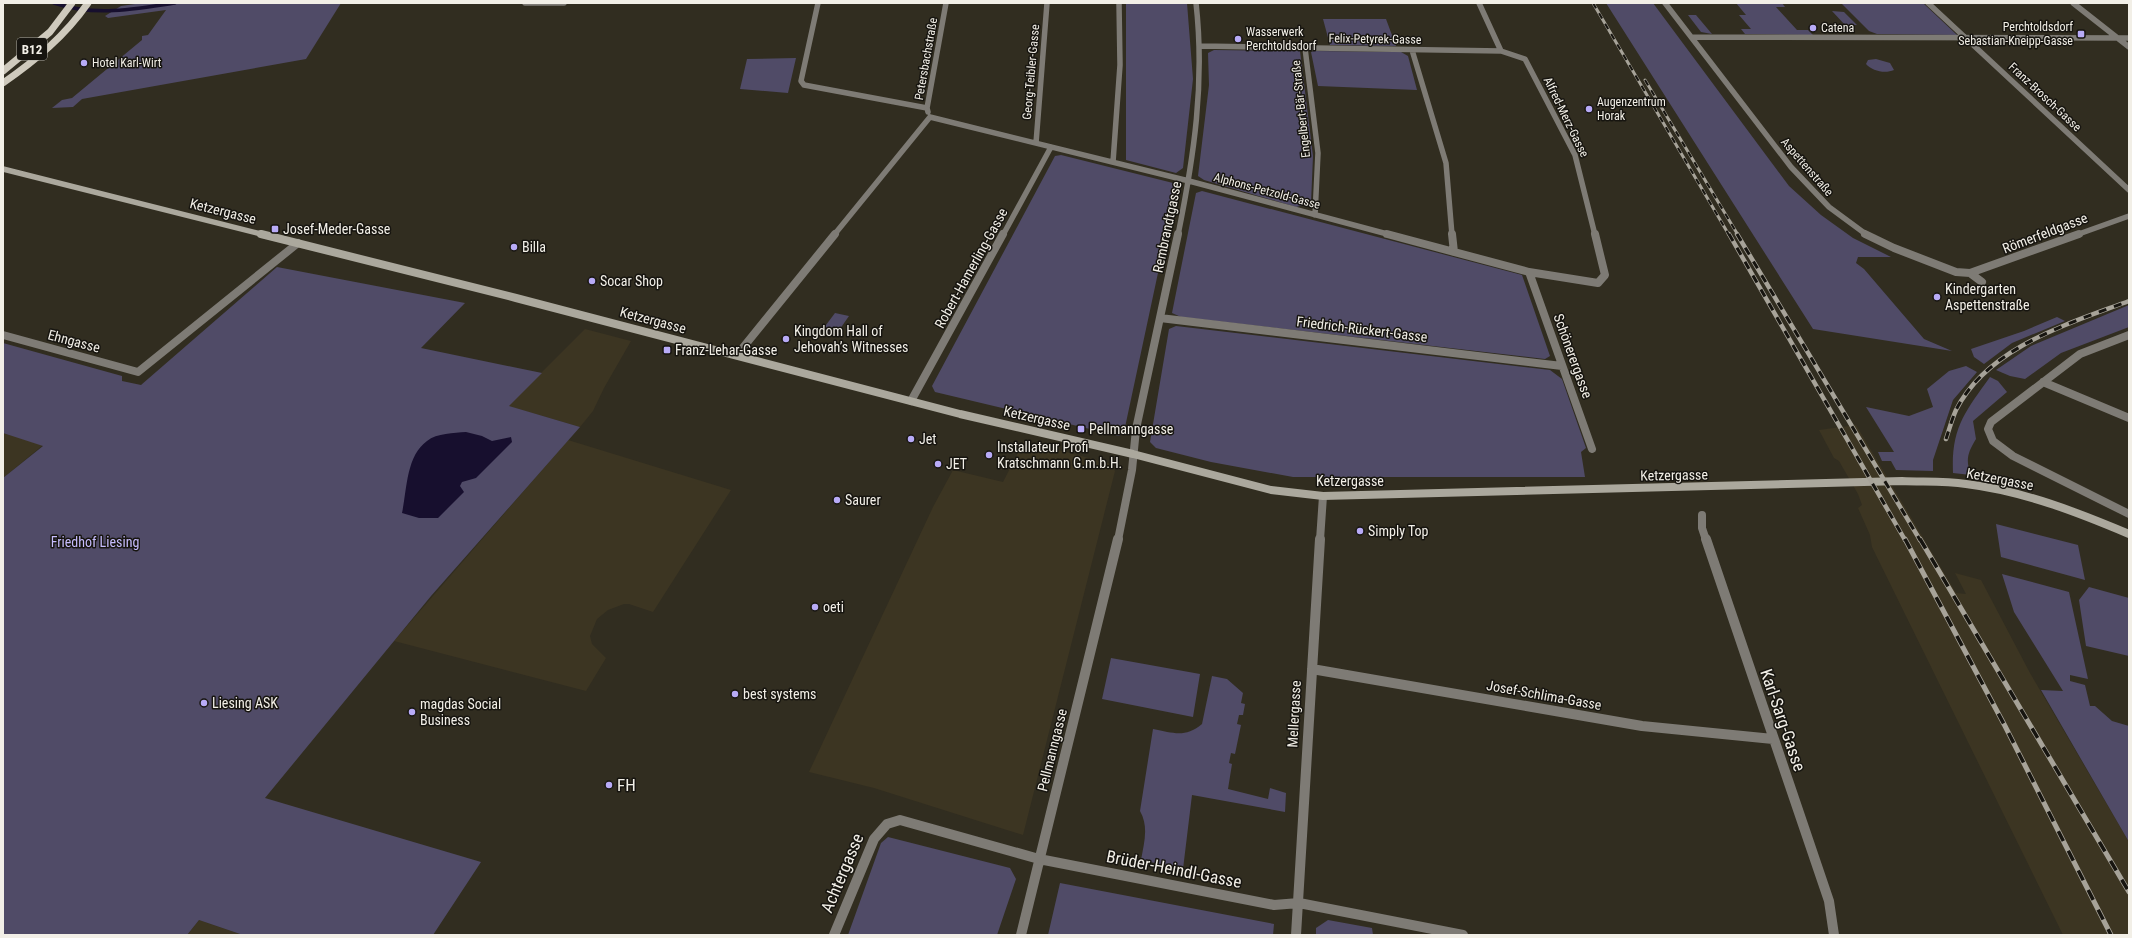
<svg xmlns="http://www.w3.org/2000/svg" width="2132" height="938" font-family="'Roboto Condensed',sans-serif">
<rect width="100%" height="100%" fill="#312d20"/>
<!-- built -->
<path fill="#3c3522" d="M 585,329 L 631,341 L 604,388 L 593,411 L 580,427 L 508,406 Z
M 1856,425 L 1956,593 L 1966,594 L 1955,573 L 1981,580 L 2030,673 L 2129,842 L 2129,935 L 2063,935 L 1872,547 L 1870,535 L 1858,508 L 1862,505 L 1858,494 L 1839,461 L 1834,458 L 1819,430 Z
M 3,433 L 43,445 L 3,478 Z
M 568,440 L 731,490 L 653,612 L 629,604 L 624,604 L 608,610 L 597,619 L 590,636 L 592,644 L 606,658 L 586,691 L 394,641 Z
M 1024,441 L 1108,463 L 1115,471 L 1023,835 L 874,788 L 809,772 L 933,507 L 953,470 L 1003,482 Z
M 199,920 L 243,935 L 187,935 Z"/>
<!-- green -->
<path fill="#504b67" d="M 142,3 L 341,3 L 306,59 L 82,99 L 73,107 L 52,108 L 62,100 L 72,98 L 142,40 L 142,36 L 148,35 L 166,10 L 108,18 L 105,16 L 121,6 Z
M 1126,3 L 1187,3 L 1193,79 L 1183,168 L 1176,173 L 1126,160 Z
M 1606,3 L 1653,3 L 1789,186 L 1821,215 L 1853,238 L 1891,257 L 1858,257 L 1856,263 L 1864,269 L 1924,339 L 1952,351 L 1813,329 Z
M 1736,3 L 1782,3 L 1785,7 L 1776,7 L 1797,30 L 1808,30 L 1813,35 L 1745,34 L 1741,29 L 1751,29 L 1739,15 L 1746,15 Z
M 1841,3 L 1923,3 L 1957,35 L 1877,34 L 1869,31 Z
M 1832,11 L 1844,12 L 1857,25 L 1845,25 Z
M 1688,15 L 1696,15 L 1712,34 L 1701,32 Z
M 1323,19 L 1386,19 L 1396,46 L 1330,45 Z
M 1214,50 L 1300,51 L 1313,156 L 1311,203 L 1296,207 L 1204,180 L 1198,176 L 1209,85 L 1208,53 Z
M 1314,51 L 1401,52 L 1408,56 L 1417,90 L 1318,86 L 1311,52 Z
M 796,58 L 788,93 L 740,89 L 747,59 Z
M 1876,59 L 1890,63 L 1894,70 C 1885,74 1872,71 1866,64 L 1868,60 Z
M 1061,155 L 1177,184 L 1124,432 L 1119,436 L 935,392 L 932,386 L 1055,156 Z
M 1202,191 L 1522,275 L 1550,356 L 1545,359 L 1181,317 L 1172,313 L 1196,193 Z
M 277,267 L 465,303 L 421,348 L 542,373 L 509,406 L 580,427 L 431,596 L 265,798 L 481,862 L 433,935 L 243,935 L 199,920 L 187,935 L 3,935 L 3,478 L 43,446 L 3,433 L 3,343 L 122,376 L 122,381 L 141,385 Z
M 2129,305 L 2129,327 L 2061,353 L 2025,379 L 2010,376 L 1996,370 L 2031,346 Z
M 835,313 L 849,316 L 835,336 L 820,333 Z
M 2057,317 L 2065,321 L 2012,343 L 1984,364 L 1974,357 L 1971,349 L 2024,331 Z
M 1176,326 L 1550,370 L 1562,379 L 1586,448 L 1581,452 L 1585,477 L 1293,477 L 1211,462 L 1156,448 L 1150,442 L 1169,329 Z
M 1966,366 L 1977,372 L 1953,400 L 1933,460 L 1933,471 L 1896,470 L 1891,461 L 1882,461 L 1878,452 L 1894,452 L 1866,407 L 1909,416 L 1933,407 L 1927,389 L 1949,371 Z
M 1990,377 L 1998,381 L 2007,392 L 1973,421 L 1976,439 C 1968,452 1965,460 1971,475 L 1953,473 C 1951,428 1965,412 1990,377 Z
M 1996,524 L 2078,545 L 2085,580 L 2001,557 Z
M 2002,574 L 2069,592 L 2088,679 L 2070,675 L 2070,681 L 2085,685 L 2090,706 L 2095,706 L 2112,721 L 2129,726 L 2129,842 L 2041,690 L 2063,691 L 2014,612 Z
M 2089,587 L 2129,598 L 2129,656 L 2086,646 L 2079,600 Z
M 1111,658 L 1200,674 L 1193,717 L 1102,699 Z
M 1212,676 L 1227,679 L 1243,693 L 1241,703 L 1245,704 L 1243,715 L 1239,715 L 1237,724 L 1241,725 L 1235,754 L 1231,753 L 1229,763 L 1232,764 L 1228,789 L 1268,799 L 1270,788 L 1286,793 L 1285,812 L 1192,795 L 1183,869 L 1141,860 C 1144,843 1149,827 1140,811 L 1153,729 C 1174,733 1185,738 1202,724 Z
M 888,837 L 1010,868 L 1016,879 L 997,935 L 848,935 L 881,843 Z
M 1060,883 L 1274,924 L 1273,935 L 1048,935 Z
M 1328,920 L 1372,928 L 1373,935 L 1316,935 L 1316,928 Z"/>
<!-- water -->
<path fill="#170f2e" d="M 466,432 L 482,436 L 492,441 L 511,437 L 512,442 L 476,478 L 462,482 L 460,486 L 464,492 L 438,518 L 419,518 L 402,513 C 407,490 406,456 427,441 C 437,433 454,433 466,432 Z"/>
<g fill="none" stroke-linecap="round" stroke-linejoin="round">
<!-- stream -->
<path stroke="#170f2e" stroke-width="3.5" d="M 54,3 C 95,17 134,9 175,3"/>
<!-- street-far2 -->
<path stroke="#7e7b75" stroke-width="5.5" d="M 525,3 L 564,3
M 818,3 L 801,81 L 804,85 L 927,108
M 1479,3 L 1501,51
M 1665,3 L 1791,167 L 1829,207 L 1867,235
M 1928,3 L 2129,190
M 2073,3 L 2129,47
M 1692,37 L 2129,38
M 1201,46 L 1501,51 L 1525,59 L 1575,155 L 1595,235
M 1305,48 L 1318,153 L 1315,215
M 1412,50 L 1446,163 L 1452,235
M 928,112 L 927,108 L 946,3
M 930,117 L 1189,181 L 1391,235
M 1036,143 L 1047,3
M 1113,162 L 1120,65 L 1119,3
M 834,235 L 930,117
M 1003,235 L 1051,147
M 1178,235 C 1194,156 1205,83 1196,3
M 2076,235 L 2129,216"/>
<!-- street-far1 -->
<path stroke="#7e7b75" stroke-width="8" d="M 1387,234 L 1529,272 L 1598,283 L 1605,275 L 1595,234
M 1452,234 L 1454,252
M 1865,234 L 1894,248 L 1956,272 L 1970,273 L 1982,282
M 1529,272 L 1592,449
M 1970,273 L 2079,234
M 1160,318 L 1562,366
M 3,335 L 138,372 L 298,243
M 2129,335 L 2080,354 L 1991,422 L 1988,429 L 1993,441 L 2013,456 L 2129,514
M 737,355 L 835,234
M 2043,382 L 2129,418
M 911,401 L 1003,234
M 1702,515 L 1702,528 L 1706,540
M 1118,540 L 1132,470 L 1136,429 L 1178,234
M 1320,540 L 1323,496"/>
<!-- street -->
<path stroke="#7e7b75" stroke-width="10" d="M 1706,539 L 1829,901 L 1834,935
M 1312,669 L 1642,726 L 1773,739
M 834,935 L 874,839 L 887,824 L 900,820 L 1039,859 L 1274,905 L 1299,903 L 1463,935
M 1021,935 L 1118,539
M 1296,935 L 1320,539"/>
<!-- secondary-far1 -->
<path stroke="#aba89d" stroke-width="5.5" d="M 3,169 L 265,235"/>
<!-- secondary -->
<path stroke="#aba89d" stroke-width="8" d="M 261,234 L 516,298 L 960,414 L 1133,454 L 1271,490 L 1323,496 L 1902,481 C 1923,482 1945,481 1966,484 C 2023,491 2077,512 2129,534"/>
<!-- primary -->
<path stroke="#cfcabd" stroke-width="7" d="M 3,71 L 50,32 L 72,3
M 3,83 C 36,60 65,36 88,3"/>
<defs>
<path id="rail-far2" d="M 1593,3 L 1729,235
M 1645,80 L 1738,235"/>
<path id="rail-far1" d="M 1729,234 L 1905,540
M 1737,234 L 1920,540
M 1946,439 C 1949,430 1952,419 1956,410 C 1988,347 2068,324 2129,301"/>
<path id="rail" d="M 1905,539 L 2005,726 L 2111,935
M 1920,539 L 2129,892"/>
</defs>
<!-- rail-far2 casing -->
<use href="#rail-far2" stroke="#a7a399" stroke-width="3"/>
<!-- rail-far1 casing -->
<use href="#rail-far1" stroke="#a7a399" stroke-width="4.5"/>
<!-- rail casing -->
<use href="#rail" stroke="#a7a399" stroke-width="5"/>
<!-- rail-far2 -->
<use href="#rail-far2" stroke="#171510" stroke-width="2" stroke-dasharray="6" stroke-linecap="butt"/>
<!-- rail-far1 -->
<use href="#rail-far1" stroke="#171510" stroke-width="3" stroke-dasharray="8" stroke-linecap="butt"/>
<!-- rail -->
<use href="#rail" stroke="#171510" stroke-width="3.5" stroke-dasharray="11" stroke-linecap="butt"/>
</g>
<!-- markers -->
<g fill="#b8abf7" stroke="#171510" stroke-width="1.5">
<circle cx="1813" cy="28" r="4"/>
<rect x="2077" y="30" width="8" height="8" rx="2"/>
<circle cx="1238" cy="39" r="4"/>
<circle cx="84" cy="63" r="4"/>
<circle cx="1589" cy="109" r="4"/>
<rect x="271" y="225" width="8" height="8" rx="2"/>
<circle cx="514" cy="247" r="4"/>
<circle cx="592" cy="281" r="4"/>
<circle cx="1937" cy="297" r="4"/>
<circle cx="786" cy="339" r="4"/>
<rect x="663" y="346" width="8" height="8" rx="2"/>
<rect x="1077" y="425" width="8" height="8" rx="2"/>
<circle cx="911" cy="439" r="4"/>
<circle cx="989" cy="455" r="4"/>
<circle cx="938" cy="464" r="4"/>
<circle cx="837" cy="500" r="4"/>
<circle cx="1360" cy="531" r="4"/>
<circle cx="815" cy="607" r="4"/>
<circle cx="735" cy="694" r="4"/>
<circle cx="204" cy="703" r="4"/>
<circle cx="412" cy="712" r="4"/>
<circle cx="609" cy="785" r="4"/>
</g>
<g text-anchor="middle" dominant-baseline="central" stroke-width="3" stroke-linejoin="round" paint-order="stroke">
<!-- far-poi labels -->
<g font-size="12" fill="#f2efe7" stroke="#171510" text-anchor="start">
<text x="2073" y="27" text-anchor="end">Perchtoldsdorf<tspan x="2073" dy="14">Sebastian-Kneipp-Gasse</tspan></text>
<text x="1821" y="28">Catena</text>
<text x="1246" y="32">Wasserwerk<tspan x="1246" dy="14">Perchtoldsdorf</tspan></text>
<text x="92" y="63">Hotel Karl-Wirt</text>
<text x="1597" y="102">Augenzentrum<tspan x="1597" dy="14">Horak</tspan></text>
</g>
<!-- far-street labels -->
<g font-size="12" fill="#f2efe7" stroke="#171510">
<text transform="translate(1375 39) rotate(1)">Felix-Petyrek-Gasse</text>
<text transform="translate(926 59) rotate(-80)">Petersbachstraße</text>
<text transform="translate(1031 72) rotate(-85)">Georg-Teibler-Gasse</text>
<text transform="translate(2045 97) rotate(43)">Franz-Brosch-Gasse</text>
<text transform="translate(1301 109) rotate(-96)">Engelbert-Bär-Straße</text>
<text transform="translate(1566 117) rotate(64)">Alfred-Merz-Gasse</text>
<text transform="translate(1807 167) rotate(49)">Aspettenstraße</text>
<text transform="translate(1267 191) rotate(15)">Alphons-Petzold-Gasse</text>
</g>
<!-- shield labels -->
<rect fill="#171510" stroke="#b0aea6" stroke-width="1" x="17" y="38" width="30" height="22" rx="3"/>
<g font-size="13" font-weight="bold" fill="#f2efe7">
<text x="32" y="49">B12</text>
</g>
<!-- street labels -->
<g font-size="14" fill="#f2efe7" stroke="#171510">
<text transform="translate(223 211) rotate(14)">Ketzergasse</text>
<text transform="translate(1167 227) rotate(-78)">Rembrandtgasse</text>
<text transform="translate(2045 233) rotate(-21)">Römerfeldgasse</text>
<text transform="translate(971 268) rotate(-61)">Robert-Hamerling-Gasse</text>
<text transform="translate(653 320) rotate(15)">Ketzergasse</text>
<text transform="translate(1362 329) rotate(7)">Friedrich-Rückert-Gasse</text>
<text transform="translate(74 341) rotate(15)">Ehngasse</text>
<text transform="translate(1573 356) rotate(70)">Schönerergasse</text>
<text transform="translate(1037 418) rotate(13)">Ketzergasse</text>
<text transform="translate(1674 475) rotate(-1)">Ketzergasse</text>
<text transform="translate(2000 479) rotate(11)">Ketzergasse</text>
<text x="1350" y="481">Ketzergasse</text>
<text transform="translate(1544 695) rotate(10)">Josef-Schlima-Gasse</text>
<text transform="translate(1294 714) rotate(-87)">Mellergasse</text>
<text transform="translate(1052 750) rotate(-76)">Pellmanngasse</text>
</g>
<!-- poi labels -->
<g font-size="14" fill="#f2efe7" stroke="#171510" text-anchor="start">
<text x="283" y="229">Josef-Meder-Gasse</text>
<text x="522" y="247">Billa</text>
<text x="600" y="281">Socar Shop</text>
<text x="1945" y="289">Kindergarten<tspan x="1945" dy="16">Aspettenstraße</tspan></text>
<text x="794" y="331">Kingdom Hall of<tspan x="794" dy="16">Jehovah’s Witnesses</tspan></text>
<text x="675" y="350">Franz-Lehar-Gasse</text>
<text x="1089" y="429">Pellmanngasse</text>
<text x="919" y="439">Jet</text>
<text x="997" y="447">Installateur Profi<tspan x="997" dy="16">Kratschmann G.m.b.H.</tspan></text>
<text x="946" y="464">JET</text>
<text x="845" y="500">Saurer</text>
<text x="1368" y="531">Simply Top</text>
<text x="823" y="607">oeti</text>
<text x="743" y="694">best systems</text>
<text x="212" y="703">Liesing ASK</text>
<text x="420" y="704">magdas Social<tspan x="420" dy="16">Business</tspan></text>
</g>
<!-- park labels -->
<g font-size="14" fill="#c7bdfd" stroke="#171510">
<text x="95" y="542">Friedhof Liesing</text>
</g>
<!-- near-street labels -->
<g font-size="17" fill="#f2efe7" stroke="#171510">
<text transform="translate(1783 720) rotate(71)">Karl-Sarg-Gasse</text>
<text transform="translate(1174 869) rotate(11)">Brüder-Heindl-Gasse</text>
<text transform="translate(842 873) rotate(-67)">Achtergasse</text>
</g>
<!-- near-poi labels -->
<g font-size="17" fill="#f2efe7" stroke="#171510" text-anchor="start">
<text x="617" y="785">FH</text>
</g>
</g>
<!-- border -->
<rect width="2132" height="938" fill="none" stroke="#f2efe7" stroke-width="8"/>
</svg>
